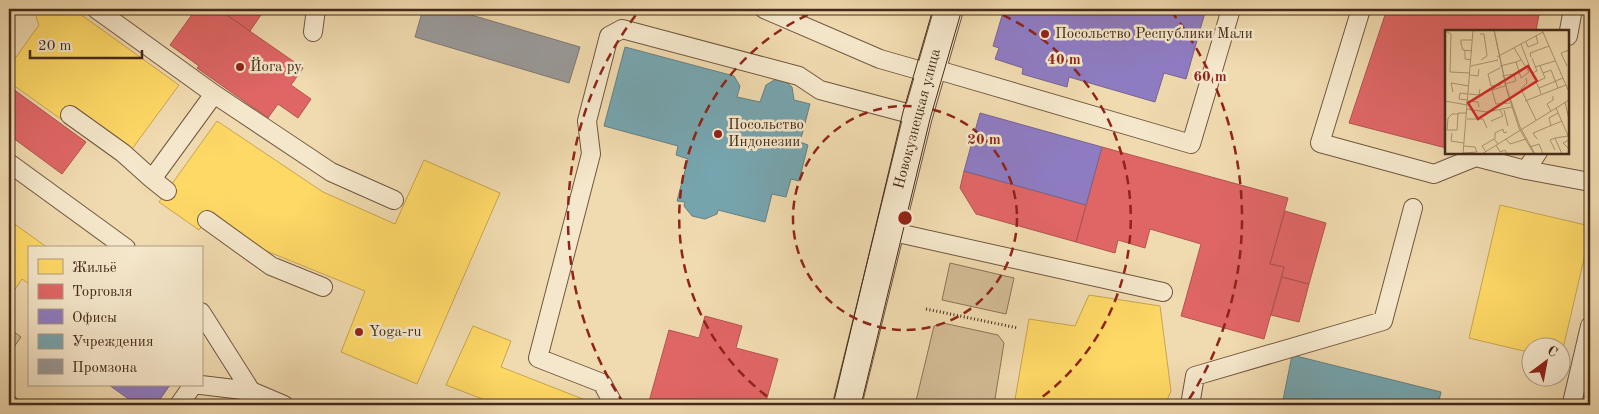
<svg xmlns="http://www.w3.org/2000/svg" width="1599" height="414" font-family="'Old Standard TT',serif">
<rect width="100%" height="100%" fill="#f0daaf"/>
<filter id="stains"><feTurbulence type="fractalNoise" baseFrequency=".004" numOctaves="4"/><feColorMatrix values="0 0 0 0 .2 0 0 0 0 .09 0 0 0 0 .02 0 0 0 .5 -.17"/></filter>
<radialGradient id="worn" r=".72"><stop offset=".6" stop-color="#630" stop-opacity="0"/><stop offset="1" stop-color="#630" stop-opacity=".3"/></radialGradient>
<!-- green -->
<path fill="#d3bc96" stroke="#8c7458" d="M 950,263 L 1014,278 L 1006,314 L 942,300 Z
M 943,323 L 998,335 L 1004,343 L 994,405 L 915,405 L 934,326 Z
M 9,328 L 21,337 L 9,354 Z"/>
<!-- homes -->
<path fill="#ffd966" stroke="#c7a54f" d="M 42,9 L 73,9 L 179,85 L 132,149 L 75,108 L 65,122 L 9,82 L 9,67 L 39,25 L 36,17 Z
M 798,9 L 815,9 L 813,14 Z
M 217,121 L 323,192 L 395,224 L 424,160 L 500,193 L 417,384 L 341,352 L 365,291 L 264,250 L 213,212 L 199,230 L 159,202 Z
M 1500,205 L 1590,226 L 1590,233 L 1562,353 L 1562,346 L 1532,346 L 1532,353 L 1469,338 Z
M 9,220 L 48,248 L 29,248 L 29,284 L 22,279 L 9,298 Z
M 1089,295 L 1160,306 L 1171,391 L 1165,405 L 1014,405 L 1029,319 L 1075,326 Z
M 473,326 L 511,341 L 501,367 L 598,405 L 498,405 L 446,385 Z"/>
<!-- shops -->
<path fill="#e06666" stroke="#b2544f" d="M 196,9 L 218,9 L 303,68 L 291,85 L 311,99 L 298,118 L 278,104 L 268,118 L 197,68 L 199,66 L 170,45 Z
M 218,9 L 265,9 L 250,31 Z
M 1387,9 L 1540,9 L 1536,31 L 1446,31 L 1446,148 L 1349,123 Z
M 9,86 L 86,142 L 62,174 L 9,135 Z
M 1102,147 L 1288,198 L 1270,264 L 1284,267 L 1264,339 L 1181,316 L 1201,244 L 1150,229 L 1145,248 L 1118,240 L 1115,253 L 1076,242 Z
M 964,171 L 1086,205 L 1076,242 L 976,214 L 960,188 Z
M 1285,211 L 1326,223 L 1309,284 L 1282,277 L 1284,267 L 1270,264 Z
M 1282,277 L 1309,284 L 1299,322 L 1271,315 Z
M 705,316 L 742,326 L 736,348 L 778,359 L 765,405 L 648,405 L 669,330 L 699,338 Z"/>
<!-- offices -->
<path fill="#8e7cc3" stroke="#786490" d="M 1004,9 L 1206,9 L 1186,79 L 1164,73 L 1155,102 L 1069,77 L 1067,87 L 1022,74 L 1023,68 L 995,59 L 999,48 L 993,46 Z
M 980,113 L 1102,147 L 1086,205 L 964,171 Z
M 109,385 L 170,385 L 156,405 L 137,405 Z"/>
<!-- public -->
<path fill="#76a5af" stroke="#678082" d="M 625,47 L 734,76 L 740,86 L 737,97 L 760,102 L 766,85 L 776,79 L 785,81 L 792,87 L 794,100 L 810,104 L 800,142 L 808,145 L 799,181 L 791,179 L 786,197 L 772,194 L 765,222 L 718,210 L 717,214 L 705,219 L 692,216 L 684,206 L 685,202 L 677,201 L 688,159 L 676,155 L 678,146 L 604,126 Z
M 1292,355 L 1441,392 L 1438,405 L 1282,405 Z"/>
<!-- industry -->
<path fill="#999" stroke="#807873" d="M 423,9 L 451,9 L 580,47 L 569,83 L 415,37 Z"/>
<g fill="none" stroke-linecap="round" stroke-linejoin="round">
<defs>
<path id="lane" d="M 96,9 L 214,94 L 152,179 L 167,191
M 764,9 L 880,59 L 929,73
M 1361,9 L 1320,143 L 1434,174 L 1476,157 L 1526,170 L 1538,152
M 313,32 L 316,9
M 1568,36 L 1573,9
M 931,68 L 1191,144 L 1231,9
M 214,94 L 331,172 L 394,200
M 70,115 L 123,153 L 152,179
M 9,163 L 126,248
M 1526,170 L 1590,182
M 207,220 L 271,266 L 323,287
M 889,231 L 1163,292
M 201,312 L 251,391 L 284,405
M 201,385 L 251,391
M 1572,403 L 1590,326
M 9,405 L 10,405
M 179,405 L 193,385
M 614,405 L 602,383 L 538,358 L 591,154 L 587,121 L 609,36 L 622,29 L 799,76 L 820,90 L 918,116
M 1190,405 L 1195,376 L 1383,321 L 1413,208"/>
<path id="street" d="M 847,405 L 918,116 L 949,9"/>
</defs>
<!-- lane casing -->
<use href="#lane" stroke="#70573f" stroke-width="20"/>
<!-- street casing -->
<use href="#street" stroke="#70573f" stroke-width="30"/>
<!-- path -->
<path stroke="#452b1a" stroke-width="3" stroke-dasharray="1 2.5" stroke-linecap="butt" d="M 926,309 L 1018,328"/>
<!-- lane -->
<use href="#lane" stroke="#f5e7cb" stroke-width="18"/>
<!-- street -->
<use href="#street" stroke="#f5e7cb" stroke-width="28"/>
<!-- tram -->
<path stroke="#452b1a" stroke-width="1" d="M 833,405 L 903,112 L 933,9
M 861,405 L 930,119 L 962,9"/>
</g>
<!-- distance rings -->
<g fill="none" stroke="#8f2418" stroke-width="2.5" stroke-dasharray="9 6">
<circle cx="905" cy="218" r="112"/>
<path d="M779 405A225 225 0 0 1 821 9M989 9A225 225 0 0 1 1031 405"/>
<path d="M624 404A337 337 0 0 1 639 11M1171 11A337 337 0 0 1 1186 404"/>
</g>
<!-- markers -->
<g fill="#8f2418" stroke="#f5e7cb" stroke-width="2">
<circle cx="1045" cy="34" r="5"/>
<circle cx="240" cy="67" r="5"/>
<circle cx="718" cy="134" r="5"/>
<circle cx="359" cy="332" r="5"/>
</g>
<g text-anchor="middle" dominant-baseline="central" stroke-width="5" stroke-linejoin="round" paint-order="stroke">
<!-- poi labels -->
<g font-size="15" fill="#452b1a" stroke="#f5e7cb" text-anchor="start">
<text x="1055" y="34">Посольство Республики Мали</text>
<text x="250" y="67">Йога ру</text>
<text x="728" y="125">Посольство<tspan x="728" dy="17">Индонезии</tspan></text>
<text x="369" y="332">Yoga-ru</text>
</g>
<!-- street labels -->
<g font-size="15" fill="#452b1a" stroke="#f5e7cb">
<text transform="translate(918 119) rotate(-75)">Новокузнецкая улица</text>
</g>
</g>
<!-- overview -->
<g transform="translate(1445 30)">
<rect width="124" height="124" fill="#f0daaf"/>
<path fill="none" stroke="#ac9473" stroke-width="1" d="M 49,0 L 62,61 L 74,98 L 89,124M 49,0 L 61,56 L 75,97 L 90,124M 97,0 L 124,62M 0,1 L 6,4 L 5,42 L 25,43M 35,4 L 39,4 L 42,26 L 36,30M 81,12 L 83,17 L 93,13 L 91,6M 76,14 L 87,43 L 92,41 L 87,28M 69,18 L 84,42 L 76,48 L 71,32 L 76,30M 20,20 L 20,29 L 26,30M 27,21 L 18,20 L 16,14 L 16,10 L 27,10M 52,27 L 98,2M 86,27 L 85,23 L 104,16M 26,36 L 53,30M 55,36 L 71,32M 95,36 L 98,43 L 106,40 L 113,58M 122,36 L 116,23 L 124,20M 90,37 L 110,31M 55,38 L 43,44 L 46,56 L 56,55M 25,45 L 33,46 L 34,39M 57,46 L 69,44 L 71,51 L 59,54M 81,48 L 82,53 L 76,59 L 91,90M 60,56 L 47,60 L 48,64 L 51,74 L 65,73M 94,58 L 91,52 L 100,48 L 98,43M 8,62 L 6,53 L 24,56M 24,64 L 34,65 L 35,59M 96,64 L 94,58 L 118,48M 23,70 L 14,69 L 15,63 L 23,64M 0,71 L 22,75M 23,71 L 33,72 L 34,77M 80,71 L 121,55M 120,72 L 124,90M 111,78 L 124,108M 22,79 L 42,82 L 67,77M 59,80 L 63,96M 106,81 L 102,74 L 108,70 L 108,66M 13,84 L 7,84 L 3,88 L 2,100 L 12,100 L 13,84 L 13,83 L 22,83M 22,89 L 38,89 L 42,98M 46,91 L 58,86 L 55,80M 106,96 L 104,88 L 113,83M 7,103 L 6,111 L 19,113M 110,108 L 105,110 L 110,120M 50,109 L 50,103 L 58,99 L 59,103 L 62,102M 61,109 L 65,114 L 81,109M 92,109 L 88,103 L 117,91M 124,110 L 118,113 L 124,119M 51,115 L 55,122 L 60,120 L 62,124M 85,117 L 94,114 L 98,124M 41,122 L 37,116 L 49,109 L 53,114M 18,123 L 32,122 L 30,117 L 19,116M 18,124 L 28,0M 37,124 L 124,70M 117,124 L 110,108 L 123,106"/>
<path fill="#d62828" fill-opacity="0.15" stroke="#d62828" stroke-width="2.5" d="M 83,36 L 92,51 L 33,89 L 23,73 Z"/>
<rect width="124" height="124" fill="none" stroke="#452b1a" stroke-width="2.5"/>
</g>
<circle cx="905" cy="218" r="8" fill="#8f2418" stroke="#f5e7cb" stroke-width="2.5"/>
<g font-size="15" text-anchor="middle" font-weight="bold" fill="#8f2418" stroke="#f5e7cb" stroke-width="5" stroke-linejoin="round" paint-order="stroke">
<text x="1064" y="64">40 m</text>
<text x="1210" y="81">60 m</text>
<text x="984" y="144">20 m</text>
</g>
<!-- margin -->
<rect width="1599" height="414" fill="none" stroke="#f0daaf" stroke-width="30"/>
<rect x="10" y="10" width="1579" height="394" fill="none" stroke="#452b1a" stroke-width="2.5"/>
<rect x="15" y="15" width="1569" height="384" fill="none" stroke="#452b1a"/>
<!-- legend -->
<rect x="28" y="246" width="175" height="140" fill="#f5e7cb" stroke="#af9c84"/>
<rect x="38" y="259" width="25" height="15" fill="#ffd966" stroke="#af9c84"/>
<text x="72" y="272" font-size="15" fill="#452b1a">Жильё</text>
<rect x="38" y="284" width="25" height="15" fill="#e06666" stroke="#af9c84"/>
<text x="72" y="296" font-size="15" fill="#452b1a">Торговля</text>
<rect x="38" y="309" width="25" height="15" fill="#8e7cc3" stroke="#af9c84"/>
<text x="72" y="322" font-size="15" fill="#452b1a">Офисы</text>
<rect x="38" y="334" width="25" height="15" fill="#76a5af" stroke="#af9c84"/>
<text x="72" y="346" font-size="15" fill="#452b1a">Учреждения</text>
<rect x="38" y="359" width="25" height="15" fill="#999999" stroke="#af9c84"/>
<text x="72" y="372" font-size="15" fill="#452b1a">Промзона</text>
<!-- north arrow -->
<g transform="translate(1546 362) rotate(32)"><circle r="24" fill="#f5e7cb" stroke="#af9c84"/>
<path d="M0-4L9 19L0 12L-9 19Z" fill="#8f2418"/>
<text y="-8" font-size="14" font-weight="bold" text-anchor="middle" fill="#452b1a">С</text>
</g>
<!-- scale -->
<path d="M30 50v8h112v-8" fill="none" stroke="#452b1a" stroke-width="2.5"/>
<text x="38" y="50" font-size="15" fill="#452b1a" stroke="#f5e7cb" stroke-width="4" paint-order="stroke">20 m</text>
<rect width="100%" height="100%" filter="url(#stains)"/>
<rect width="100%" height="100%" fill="url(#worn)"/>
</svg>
